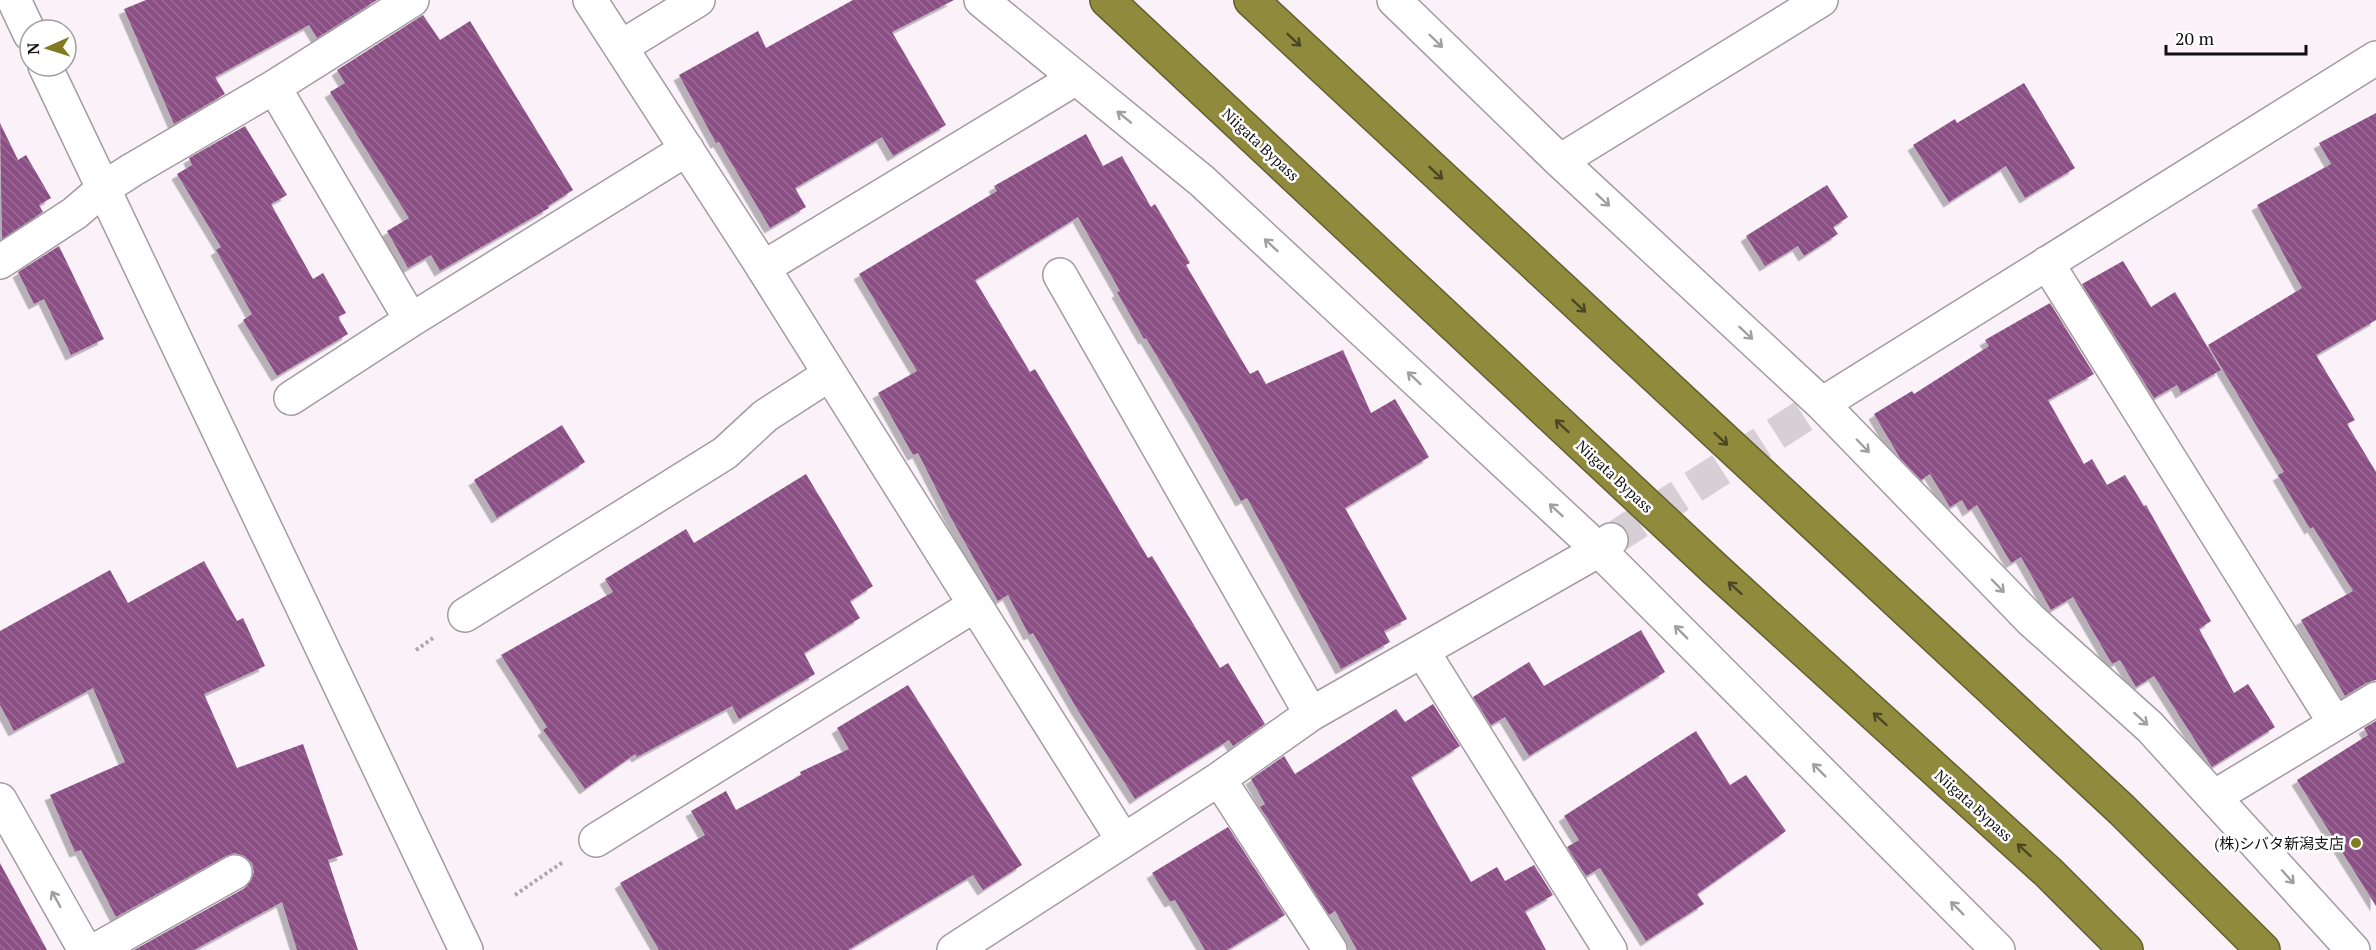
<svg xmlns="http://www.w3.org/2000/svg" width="2376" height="950" font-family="'PT Serif','Noto Sans JP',serif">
<defs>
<pattern id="building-back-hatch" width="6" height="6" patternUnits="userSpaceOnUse" patternTransform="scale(1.5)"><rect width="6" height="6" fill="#8c4f85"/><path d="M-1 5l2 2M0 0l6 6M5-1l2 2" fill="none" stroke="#996e94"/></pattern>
<filter id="shadow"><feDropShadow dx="-5.5" dy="5.5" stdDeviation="0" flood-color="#0004"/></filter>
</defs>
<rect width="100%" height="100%" fill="#faf1f9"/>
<!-- building -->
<path fill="url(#building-back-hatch)" filter="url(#shadow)" d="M 146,0 L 377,0 L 317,38 L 309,25 L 215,77 L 225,94 L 174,124 L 124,9 Z
M 853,0 L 954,0 L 892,32 L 946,125 L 893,156 L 882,137 L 795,188 L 806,207 L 770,228 L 719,142 L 716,143 L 679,75 L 758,31 L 766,48 Z
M 423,15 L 440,40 L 470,21 L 573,190 L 548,206 L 549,208 L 440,271 L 431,255 L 408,268 L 387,231 L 409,218 L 330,92 L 345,83 L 337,70 Z
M 2024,83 L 2075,168 L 2025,198 L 2006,166 L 1949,202 L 1913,145 L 1955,119 L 1957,123 Z
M 2376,113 L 2376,320 L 2316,355 L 2355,420 L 2347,424 L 2376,472 L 2376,680 L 2366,683 L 2345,696 L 2301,620 L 2353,591 L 2313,527 L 2310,529 L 2278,475 L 2284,472 L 2208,345 L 2302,288 L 2257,205 L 2331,164 L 2319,143 Z
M 0,123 L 18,160 L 26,155 L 51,198 L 39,205 L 43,212 L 2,239 Z
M 245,126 L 287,195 L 271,204 L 313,279 L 323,273 L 346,313 L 338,317 L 348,334 L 277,376 L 243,320 L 252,314 L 216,250 L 221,247 L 177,174 L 192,165 L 189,158 Z
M 1086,134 L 1103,166 L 1122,156 L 1151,207 L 1155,204 L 1190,263 L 1186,265 L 1250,374 L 1258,370 L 1266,384 L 1343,350 L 1371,413 L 1395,399 L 1429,457 L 1345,508 L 1407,619 L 1384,631 L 1390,642 L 1341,669 L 1247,498 L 1241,501 L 1194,418 L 1146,338 L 1144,339 L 1117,292 L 1120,291 L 1078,217 L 975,280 L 1030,372 L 1035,369 L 1148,558 L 1152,556 L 1220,668 L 1228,663 L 1265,724 L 1233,746 L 1229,740 L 1135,799 L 1077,709 L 1033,633 L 1029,635 L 1008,595 L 998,601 L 951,518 L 918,453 L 913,455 L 878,393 L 917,371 L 859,274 L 997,191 L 994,186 Z
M 1827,185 L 1848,217 L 1833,227 L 1838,234 L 1804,256 L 1798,246 L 1765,266 L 1746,236 Z
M 59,246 L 104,339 L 71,355 L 44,299 L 34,304 L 18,272 Z
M 2123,261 L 2151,307 L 2175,292 L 2221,370 L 2181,393 L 2177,385 L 2154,398 L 2082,284 Z
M 2050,303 L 2094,374 L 2048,400 L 2084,464 L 2092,459 L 2107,485 L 2125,475 L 2144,506 L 2146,505 L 2211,621 L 2199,629 L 2234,693 L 2248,684 L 2275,727 L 2212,767 L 2154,676 L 2136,687 L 2120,660 L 2112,664 L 2073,597 L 2051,610 L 2021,557 L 2011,563 L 1977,505 L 1968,511 L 1962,500 L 1950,507 L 1930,474 L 1921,480 L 1900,458 L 1874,414 L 1912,391 L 1914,394 L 1989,346 L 1985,340 Z
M 562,425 L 585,462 L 497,518 L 474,480 Z
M 806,474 L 873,586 L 850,601 L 860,618 L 804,653 L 815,674 L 739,719 L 732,706 L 637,757 L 635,754 L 585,789 L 543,730 L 547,727 L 501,655 L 613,592 L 605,579 L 686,529 L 694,543 Z
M 204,561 L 237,621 L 243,618 L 265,666 L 204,694 L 237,768 L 303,744 L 343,855 L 328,860 L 358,950 L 297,950 L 282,902 L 194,950 L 134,950 L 245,888 L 251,881 L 254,872 L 252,863 L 244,856 L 235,853 L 226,856 L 116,917 L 81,850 L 75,852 L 50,795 L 125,762 L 93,688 L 14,731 L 0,705 L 0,631 L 110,570 L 128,603 Z
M 1641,630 L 1665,672 L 1529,756 L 1505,717 L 1491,725 L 1473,697 L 1529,662 L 1544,686 Z
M 908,685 L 1022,865 L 983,890 L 973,875 L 848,950 L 659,950 L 620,883 L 705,835 L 691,811 L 726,791 L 736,810 L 801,775 L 800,772 L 849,749 L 837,728 Z
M 1433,704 L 1460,746 L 1411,777 L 1471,882 L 1497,867 L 1505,881 L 1534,865 L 1553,895 L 1525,911 L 1546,950 L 1357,950 L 1335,911 L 1329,915 L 1260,807 L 1265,804 L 1251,779 L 1284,756 L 1295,774 L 1396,709 L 1405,722 Z
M 2376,721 L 2376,906 L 2297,780 L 2368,735 L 2364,728 Z
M 1696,731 L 1730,785 L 1746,775 L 1786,831 L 1697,894 L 1704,904 L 1646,941 L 1600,868 L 1586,876 L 1567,847 L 1579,840 L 1564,816 Z
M 1228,827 L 1285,915 L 1227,950 L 1205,950 L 1175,900 L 1170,902 L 1152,873 Z
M 0,863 L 47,950 L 0,950 Z"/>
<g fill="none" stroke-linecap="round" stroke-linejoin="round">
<!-- minor-tunnel -->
<path stroke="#d7cfd6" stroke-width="33" stroke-dasharray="33 16" stroke-linecap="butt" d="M 1611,540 L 1822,404"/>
<defs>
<path id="minor" d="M 14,0 L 30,34
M 590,0 L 757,258 L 1123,840
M 981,0 L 1202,181 L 1599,550 L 1998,950
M 1394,0 L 1560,161 L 1822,404 L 2031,620 L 2150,727 L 2353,950
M 621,47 L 698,0
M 45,66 L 466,950
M 274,87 L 411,320
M 1560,161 L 1821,0
M 0,262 L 75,213 L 104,188 L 132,170 L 274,87 L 412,0
M 2047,263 L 2335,723
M 763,268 L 1076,78
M 1060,275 L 1311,714
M 291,398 L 411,320 L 687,149
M 1822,404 L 2376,58
M 465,615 L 725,453 L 765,416 L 830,374
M 1423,652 L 1610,950
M 1219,779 L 1330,950
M 2214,797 L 2376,699
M 0,800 L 85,950
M 596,840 L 975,605
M 96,950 L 235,872
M 954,950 L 1219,779 L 1311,714 L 1599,550 L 1611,540"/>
<path id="highway" d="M 1107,0 L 1716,570 L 2049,873 L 2126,950
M 1251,0 L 2122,810 L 2263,950"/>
</defs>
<!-- minor casing -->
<use href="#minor" stroke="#a49ba2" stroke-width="36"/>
<!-- highway casing -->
<use href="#highway" stroke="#645f2e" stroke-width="36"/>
<!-- path -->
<path stroke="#aea7ad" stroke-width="4" stroke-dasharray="3 3" stroke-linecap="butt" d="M 416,650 L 433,638
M 515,895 L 563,862"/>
<!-- minor -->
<use href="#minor" stroke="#fff" stroke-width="33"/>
<!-- highway -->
<use href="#highway" stroke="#908a3d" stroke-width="33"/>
</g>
<!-- one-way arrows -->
<defs><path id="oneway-shaft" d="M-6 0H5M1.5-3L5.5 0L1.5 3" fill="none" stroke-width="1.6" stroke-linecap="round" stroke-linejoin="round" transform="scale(1.5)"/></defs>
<g stroke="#4b4726">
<use href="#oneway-shaft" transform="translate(1294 40) rotate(43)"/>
<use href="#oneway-shaft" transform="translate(1436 173) rotate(43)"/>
<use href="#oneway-shaft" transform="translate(1579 306) rotate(43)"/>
<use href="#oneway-shaft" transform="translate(1562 426) rotate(-137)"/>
<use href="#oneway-shaft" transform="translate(1721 439) rotate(43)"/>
<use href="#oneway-shaft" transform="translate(1735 588) rotate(-138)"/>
<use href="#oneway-shaft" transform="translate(1880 719) rotate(-138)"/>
<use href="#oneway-shaft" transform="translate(2024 850) rotate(-138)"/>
</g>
<g stroke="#a19fa1">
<use href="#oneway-shaft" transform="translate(1436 41) rotate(44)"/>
<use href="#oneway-shaft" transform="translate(1124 117) rotate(-141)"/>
<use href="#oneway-shaft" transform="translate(1603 200) rotate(43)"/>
<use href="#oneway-shaft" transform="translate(1271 245) rotate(-137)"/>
<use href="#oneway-shaft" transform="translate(1746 333) rotate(43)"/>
<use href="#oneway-shaft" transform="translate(1414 378) rotate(-137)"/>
<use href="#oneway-shaft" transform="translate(1863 446) rotate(46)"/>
<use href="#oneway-shaft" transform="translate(1556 510) rotate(-137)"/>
<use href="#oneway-shaft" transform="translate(1998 586) rotate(46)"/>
<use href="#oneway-shaft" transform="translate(1681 632) rotate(-135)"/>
<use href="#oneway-shaft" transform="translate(2141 719) rotate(42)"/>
<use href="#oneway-shaft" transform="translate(1819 770) rotate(-135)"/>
<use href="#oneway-shaft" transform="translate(2288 877) rotate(48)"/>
<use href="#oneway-shaft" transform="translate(56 899) rotate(-119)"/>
<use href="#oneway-shaft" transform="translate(1957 908) rotate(-135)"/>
</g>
<!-- markers -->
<circle fill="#827b22" stroke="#fff" stroke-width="2" cx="2356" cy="843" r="6"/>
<g text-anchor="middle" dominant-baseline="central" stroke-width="5" stroke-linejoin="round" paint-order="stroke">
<!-- street labels -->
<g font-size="15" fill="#131013" stroke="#fff">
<text transform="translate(1261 144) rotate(43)">Niigata Bypass</text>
<text transform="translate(1615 476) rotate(43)">Niigata Bypass</text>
<text transform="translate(1974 805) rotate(42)">Niigata Bypass</text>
</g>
<!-- poi labels -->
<g font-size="15" fill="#131013" stroke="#fff" text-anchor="end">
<text x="2344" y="843">(株)シバタ新潟支店</text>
</g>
</g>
<!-- north arrow -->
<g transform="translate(48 48) rotate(267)"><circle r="28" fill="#ffffff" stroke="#a19fa1" stroke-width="1.5"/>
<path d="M0-4.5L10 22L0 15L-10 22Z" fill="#827b22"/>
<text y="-9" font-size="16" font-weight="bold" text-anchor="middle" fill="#131013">N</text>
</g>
<!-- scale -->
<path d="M2166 45v9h140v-9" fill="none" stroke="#131013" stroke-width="3"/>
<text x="2175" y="45" font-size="18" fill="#131013" stroke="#ffffff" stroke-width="4.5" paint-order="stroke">20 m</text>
</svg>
